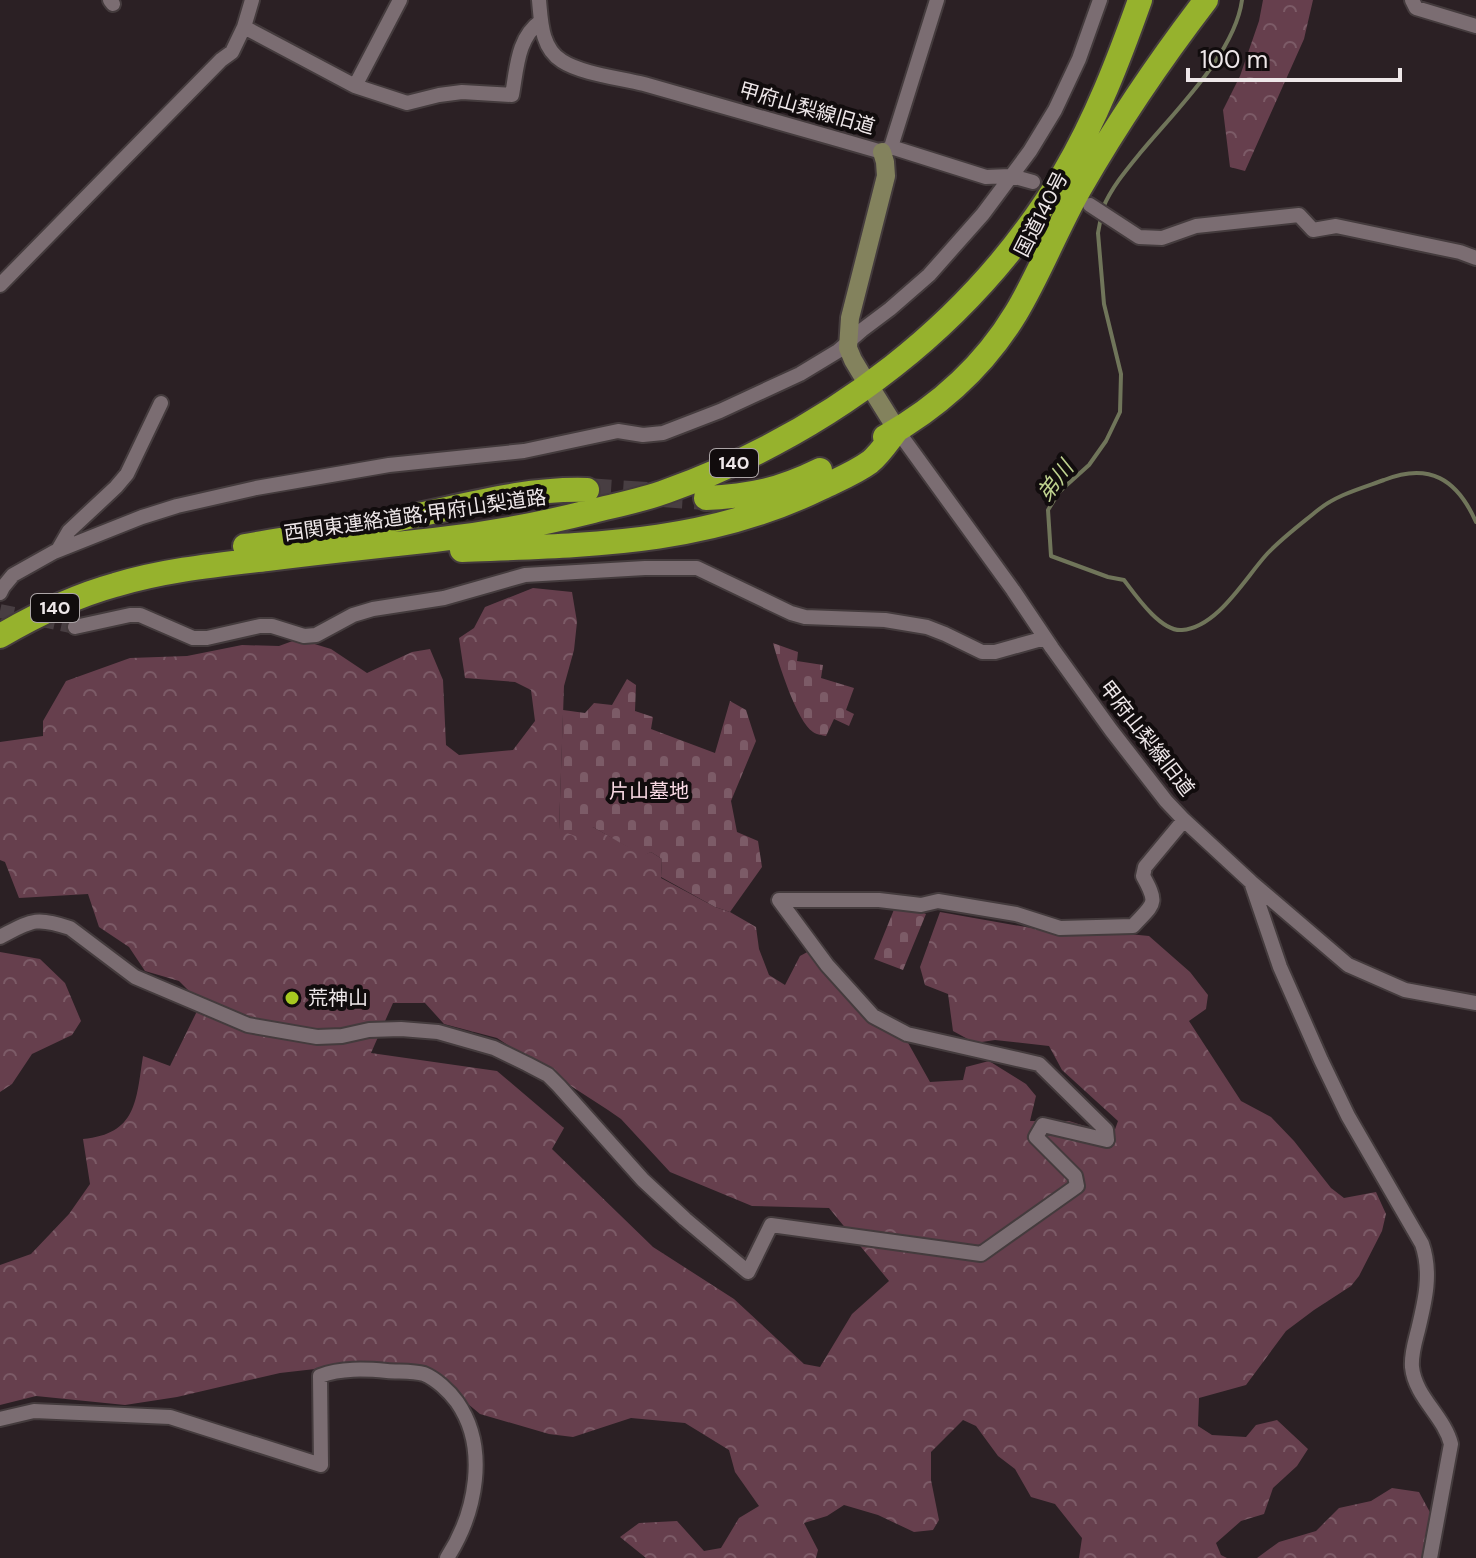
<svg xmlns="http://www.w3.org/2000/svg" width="1476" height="1558" font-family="'DM Sans','Noto Sans JP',sans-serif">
<defs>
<pattern id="forest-crowns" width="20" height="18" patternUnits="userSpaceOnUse" patternTransform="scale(2)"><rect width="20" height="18" fill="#663f4d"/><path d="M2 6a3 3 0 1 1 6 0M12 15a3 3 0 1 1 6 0" fill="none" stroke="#7c5b67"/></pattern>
<pattern id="cemetery-stones" width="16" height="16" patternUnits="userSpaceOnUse" patternTransform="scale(2)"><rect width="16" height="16" fill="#663f4d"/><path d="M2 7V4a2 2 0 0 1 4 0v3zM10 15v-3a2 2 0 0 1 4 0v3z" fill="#7c5b67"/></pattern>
</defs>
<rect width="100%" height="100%" fill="#2b2024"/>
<!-- forest -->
<path fill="url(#forest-crowns)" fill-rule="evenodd" d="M 1263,0 L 1313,0 L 1304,39 L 1245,171 L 1230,167 L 1223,110 L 1240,76 L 1259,21 Z
M 533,588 L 572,592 L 577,622 L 574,650 L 564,686 L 559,830 L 593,827 L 643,855 L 651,852 L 662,859 L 661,878 L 715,907 L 730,912 L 756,927 L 759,949 L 769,975 L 785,985 L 800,956 L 811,950 L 854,1006 L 878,1024 L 907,1041 L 930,1082 L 963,1080 L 966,1067 L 989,1061 L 1026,1084 L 1036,1096 L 1030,1121 L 1069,1121 L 1113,1135 L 1118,1121 L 1062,1070 L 1049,1046 L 995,1040 L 975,1043 L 953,1031 L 948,994 L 925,985 L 920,967 L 940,912 L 1060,933 L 1108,932 L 1149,936 L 1190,972 L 1208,995 L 1206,1009 L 1189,1021 L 1241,1101 L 1271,1117 L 1294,1141 L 1331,1188 L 1344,1198 L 1376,1192 L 1386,1214 L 1382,1231 L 1359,1276 L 1351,1286 L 1314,1310 L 1286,1331 L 1246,1385 L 1199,1398 L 1198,1426 L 1212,1435 L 1246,1437 L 1256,1425 L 1277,1420 L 1308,1449 L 1297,1466 L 1273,1488 L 1264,1514 L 1241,1521 L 1216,1543 L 1221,1555 L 1227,1558 L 1079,1558 L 1082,1538 L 1055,1504 L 1031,1497 L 1015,1469 L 998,1456 L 976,1426 L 963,1420 L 931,1452 L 931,1480 L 939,1520 L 933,1530 L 914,1532 L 878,1515 L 844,1505 L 827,1516 L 804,1523 L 818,1550 L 816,1558 L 646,1558 L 620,1537 L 639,1523 L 677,1521 L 704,1551 L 721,1548 L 739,1518 L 759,1506 L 735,1472 L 729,1450 L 685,1423 L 631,1418 L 573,1437 L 549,1434 L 480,1414 L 443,1383 L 350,1365 L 280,1373 L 177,1397 L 125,1405 L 36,1396 L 0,1405 L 0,1265 L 31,1254 L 69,1214 L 90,1184 L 83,1139 C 137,1134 136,1101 143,1056 L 170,1066 L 201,1003 L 179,981 L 145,971 L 129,947 L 99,927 L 88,894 L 19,898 L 5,862 L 0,860 L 0,742 L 43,736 L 43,721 L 66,681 L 130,658 L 187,656 L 242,645 L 279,646 L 298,639 L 331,649 L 367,673 L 412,652 L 430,649 L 443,680 L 446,745 L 459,755 L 513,750 L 535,721 L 531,690 L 515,682 L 465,678 L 459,638 L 474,628 L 485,607 ZM 393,1003 L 425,1003 L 444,1024 L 497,1038 L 608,1110 L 621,1119 L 670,1172 L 752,1206 L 829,1208 L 889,1281 L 852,1314 L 820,1367 L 804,1364 L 734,1299 L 653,1247 L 552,1149 L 564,1128 L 497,1071 L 371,1053 Z
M 0,952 L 40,959 L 65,983 L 81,1021 L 72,1035 L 32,1054 L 12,1084 L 0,1092 Z
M 1392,1488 L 1419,1492 L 1432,1516 L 1426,1558 L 1257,1558 L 1279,1542 L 1316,1531 L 1339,1508 L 1371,1501 Z"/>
<!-- cemetery -->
<path fill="url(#cemetery-stones)" d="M 773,643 L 798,652 L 797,661 L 823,665 L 821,678 L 854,688 L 846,710 L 854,714 L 849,726 L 834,719 L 826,736 C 822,735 817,735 813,732 C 797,722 778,662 773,643 Z
M 627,679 L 636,685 L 635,711 L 653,717 L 651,729 L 715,753 L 730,701 L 746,710 L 756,741 L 731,801 L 737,832 L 758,841 L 762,867 L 730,912 L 715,907 L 661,877 L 662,859 L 651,852 L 643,856 L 593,827 L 578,837 L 559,830 L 563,710 L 585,713 L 594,703 L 612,705 Z
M 895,907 L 915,909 L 926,914 L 903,970 L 874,959 Z"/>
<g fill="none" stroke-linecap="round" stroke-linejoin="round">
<!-- stream -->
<path stroke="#70755a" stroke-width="4" d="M 1103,208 C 1111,188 1127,169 1141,152 C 1175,111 1235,53 1242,0
M 1101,217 L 1098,233 L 1104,304 L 1121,374 L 1120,412 L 1106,441 L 1089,465 L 1059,492 L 1048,510 L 1051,556 L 1108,577 L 1124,580 C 1136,596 1161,632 1182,630 C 1218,627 1245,578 1267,554 C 1282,538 1301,524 1318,510 C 1336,495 1362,488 1384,480 C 1429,462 1457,479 1476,522"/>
<!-- street-tunnel -->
<path stroke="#483e42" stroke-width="14" stroke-dasharray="14 7" stroke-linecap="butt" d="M 0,611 L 75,627"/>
<!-- highway-tunnel -->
<path stroke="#483e42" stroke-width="24" stroke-dasharray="24 12" stroke-linecap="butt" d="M 587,490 L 706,498"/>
<defs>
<path id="street" d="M 110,0 L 113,4
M 539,0 C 541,21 541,48 562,61 C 582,74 621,78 644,84 C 724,107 803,129 882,152 L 891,147 L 937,0
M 1412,0 L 1416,8 L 1476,26
M 244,27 L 355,86 L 407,103 L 439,95 L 462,92 L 512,95 C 517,68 517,38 541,21
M 355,86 L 400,0
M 891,147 L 986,177 L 1011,176 L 1033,182
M 1090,205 L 1139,237 L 1162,238 L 1196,226 L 1299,215 L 1313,230 L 1336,226 L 1460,252 L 1476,258
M 0,285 L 221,60 L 232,52 L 244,27 L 252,0
M 897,430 L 1013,590 L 1052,648 L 1111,730 L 1166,801 L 1184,820 L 1251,882 L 1348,965 L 1405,990 L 1476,1003
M 58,550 L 69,531 L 116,487 L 127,474 L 161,403
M 0,593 L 3,587 L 13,575 L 54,552 L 142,517 L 177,506 L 256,488 L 389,465 L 524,451 L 618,431 L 643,435 L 663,433 L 720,411 L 800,374 L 838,351 L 862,330 L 890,309 L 929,275 L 983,214 L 1030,151 L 1055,110 L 1079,59 L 1100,0
M 75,627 L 130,615 L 140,615 L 193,638 L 207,638 L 260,626 L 272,626 L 304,636 L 316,635 L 353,615 L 373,609 L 444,598 L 525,575 L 645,568 L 697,568 L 791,613 L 805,617 L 885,620 L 927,627 L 945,634 L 982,652 L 995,652 L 1045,638
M 1251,882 L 1280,967 L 1321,1060 L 1348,1116 L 1422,1244 C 1432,1273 1425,1301 1418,1330 C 1415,1342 1411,1354 1412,1367 C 1415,1397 1444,1416 1451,1444 L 1430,1558
M 0,937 C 31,921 35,916 70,928 L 135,977 L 248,1025 L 317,1037 L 342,1036 L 369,1030 L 401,1029 L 438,1032 L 494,1048 L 527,1064 L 548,1075 L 559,1086 L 643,1180 L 685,1219 L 748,1272 L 771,1225 L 981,1254 L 1077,1186 L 1075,1176 L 1036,1137 L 1043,1125 L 1107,1140 L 1106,1130 L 1039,1064 L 907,1034 L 873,1016 L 827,965 L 779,900 L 879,900 L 921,905 L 938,901 L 1016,914 L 1060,928 L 1133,926 C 1154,903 1159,905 1143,876 L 1145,867 L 1184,820
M 0,1419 L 34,1411 L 170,1417 L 321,1465 L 320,1376 C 341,1368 365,1369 387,1371 C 398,1372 413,1371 424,1374 C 436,1379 449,1391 457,1402 C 489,1448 476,1513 447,1558"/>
<path id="secondary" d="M 862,375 L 853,360 L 848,348 L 850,318 L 886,176 L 885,162 L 882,152
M 874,393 L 897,430"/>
<path id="highway" d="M 885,437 C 938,407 984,366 1016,313 C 1040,273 1057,228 1080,188 C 1118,122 1160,60 1206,0
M 706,498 C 751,496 779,490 820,470
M 245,546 C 298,537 351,529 404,518 C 464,506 525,488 587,490
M 462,550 C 588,545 704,545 821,488 C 837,480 855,473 870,462 C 880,454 889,440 897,430
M 0,636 C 36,615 75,596 115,585 C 165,570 216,565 267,559 C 323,552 378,546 434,540 C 488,534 541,524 593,511 C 617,505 643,500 667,491 C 830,432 975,323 1064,173 C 1096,119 1119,59 1140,0"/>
</defs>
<!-- street casing -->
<use href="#street" stroke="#443b3d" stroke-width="18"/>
<!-- secondary casing -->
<use href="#secondary" stroke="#443b3d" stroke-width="22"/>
<!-- highway casing -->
<use href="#highway" stroke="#443b3d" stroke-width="28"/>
<!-- street -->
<use href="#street" stroke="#7b6d72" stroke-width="14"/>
<!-- secondary -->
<use href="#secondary" stroke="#83825d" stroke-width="18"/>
<!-- highway -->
<use href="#highway" stroke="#96b22d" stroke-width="24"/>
</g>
<!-- markers -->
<circle fill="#a6c820" stroke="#110c0d" stroke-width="3" cx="292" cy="998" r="8"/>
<g text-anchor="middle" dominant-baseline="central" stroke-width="8" stroke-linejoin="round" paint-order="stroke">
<!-- shield labels -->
<g fill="#110c0d" stroke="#aca5a7" stroke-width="2">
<rect x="710" y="449" width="48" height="28" rx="6"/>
<rect x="31" y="594" width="48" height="28" rx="6"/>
</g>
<g font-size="18" font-weight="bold" fill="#eee7e9">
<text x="734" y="463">140</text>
<text x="55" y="608">140</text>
</g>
<!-- street labels -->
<g font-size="20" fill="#eee7e9" stroke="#110c0d">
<text transform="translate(807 108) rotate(16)">甲府山梨線旧道</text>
<text transform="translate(1041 214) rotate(-63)">国道140号</text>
<text transform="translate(415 515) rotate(-8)">西関東連絡道路;甲府山梨道路</text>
<text transform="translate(1147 738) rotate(52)">甲府山梨線旧道</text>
</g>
<!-- park labels -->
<g font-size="20" fill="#f8d9e3" stroke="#110c0d">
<text x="649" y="791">片山墓地</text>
</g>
<!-- poi labels -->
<g font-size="20" fill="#eee7e9" stroke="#110c0d" text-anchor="start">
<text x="308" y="998">荒神山</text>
</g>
<!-- water labels -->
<g font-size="22" font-style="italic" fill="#bfd28f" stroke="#110c0d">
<text transform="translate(1055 481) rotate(-53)">弟川</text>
</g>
</g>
<!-- scale -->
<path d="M1188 68v12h212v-12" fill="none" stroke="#eee7e9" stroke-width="4"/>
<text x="1200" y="68" font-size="24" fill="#eee7e9" stroke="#110c0d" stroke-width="6" paint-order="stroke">100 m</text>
</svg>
